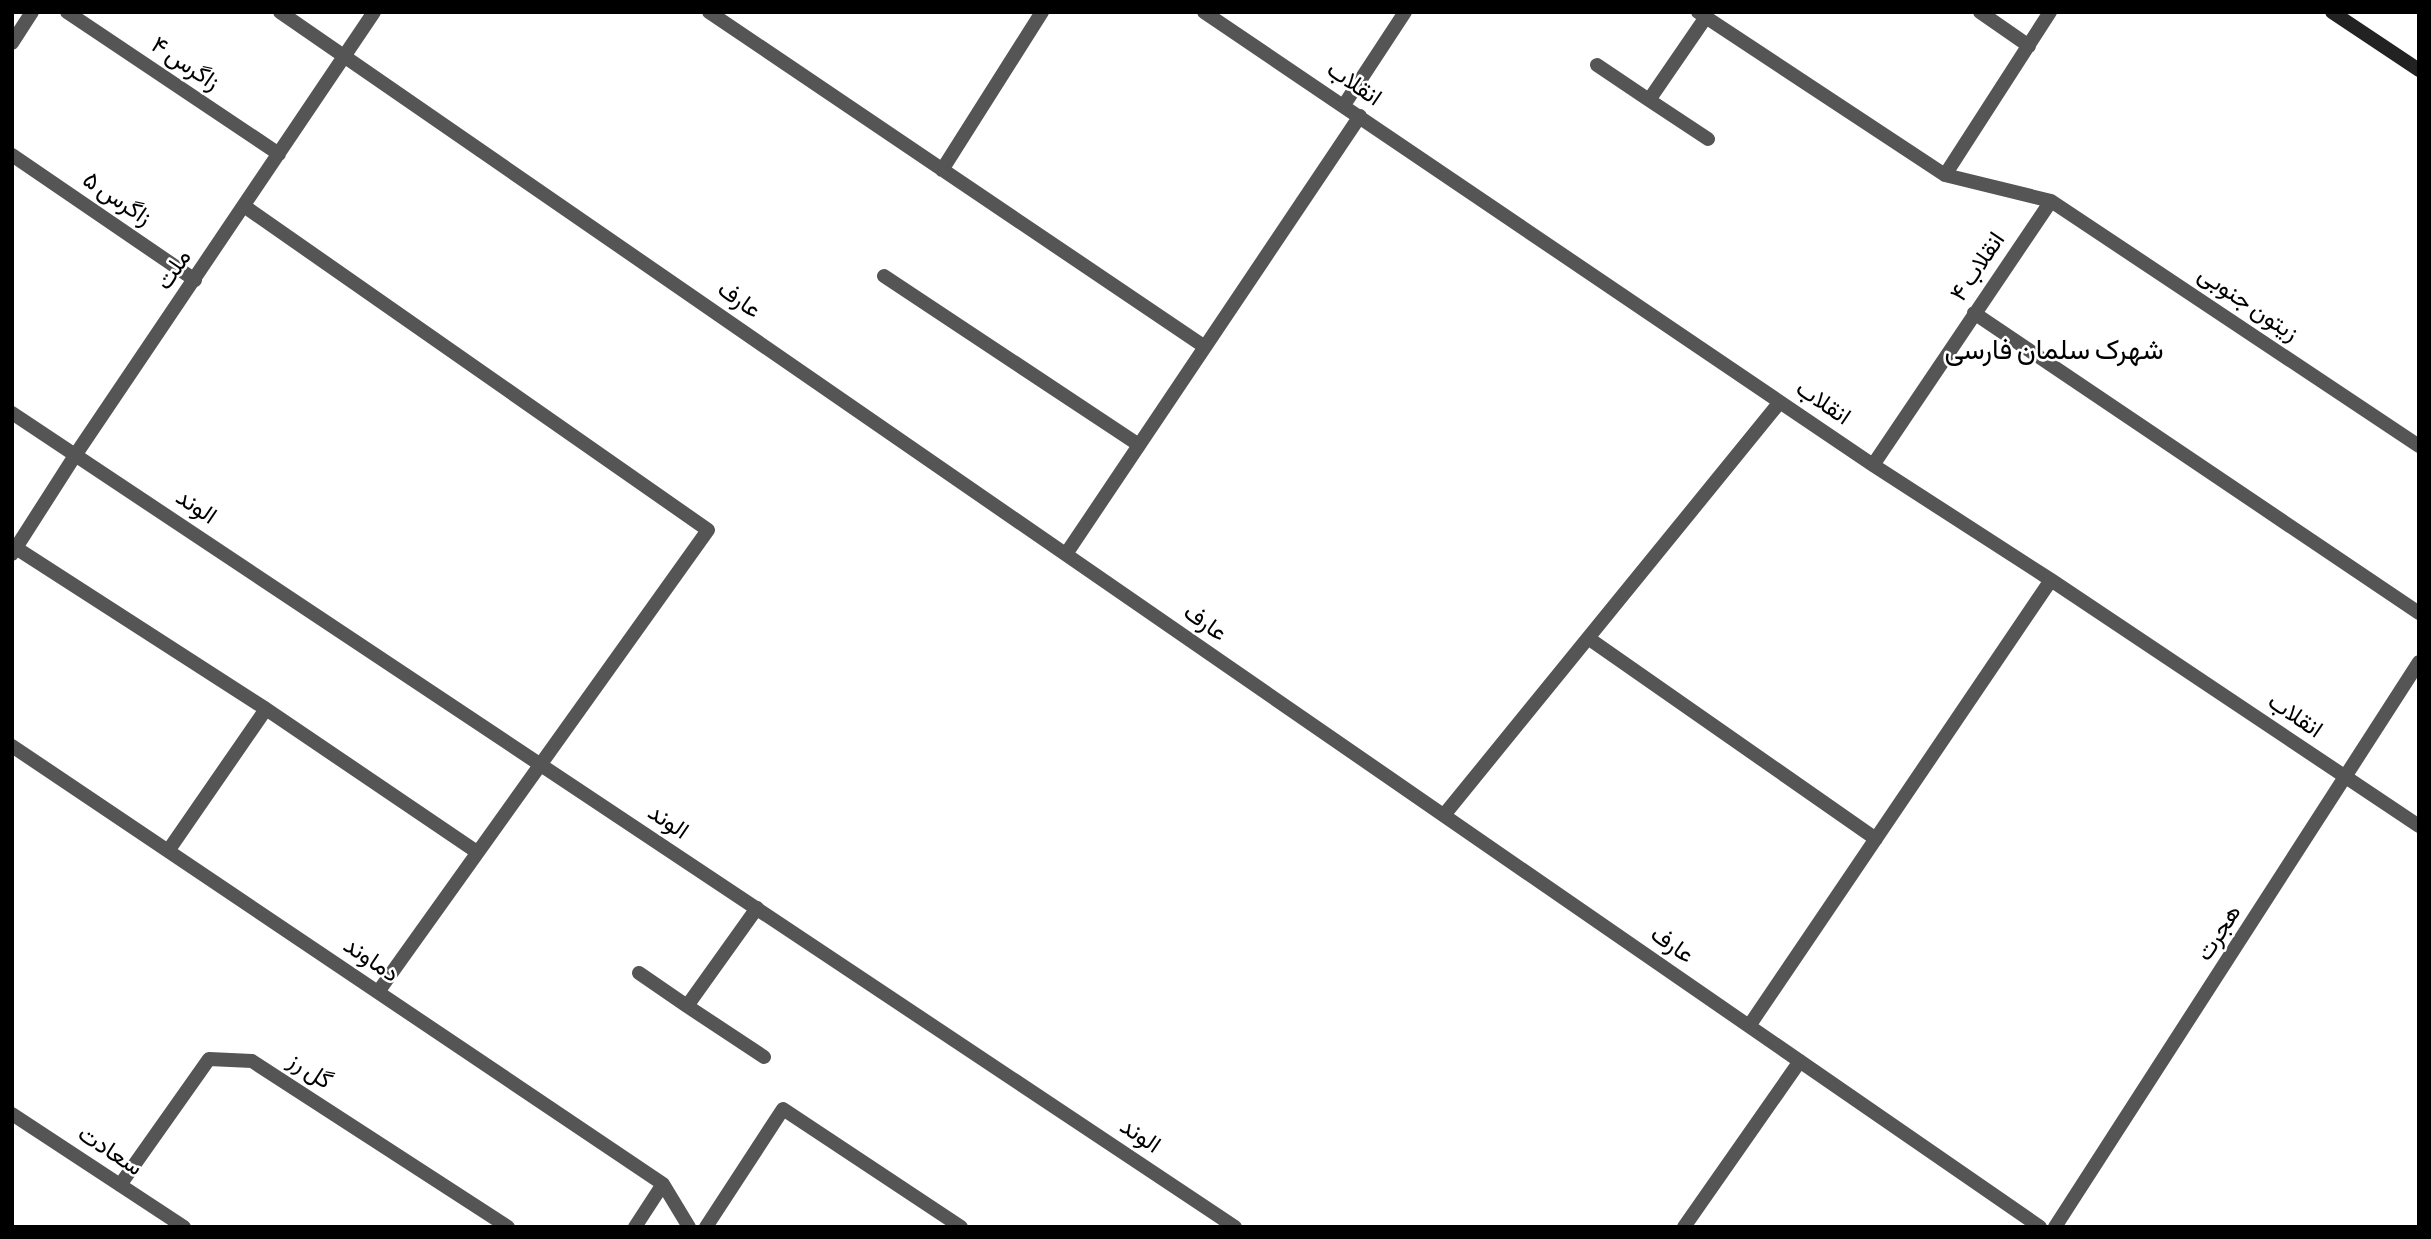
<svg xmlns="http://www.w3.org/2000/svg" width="2431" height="1239" font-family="'Alegreya Sans',Vazirmatn,sans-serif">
<rect width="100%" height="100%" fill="#fff"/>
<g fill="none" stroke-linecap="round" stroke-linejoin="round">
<!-- lane -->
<path stroke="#555" stroke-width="14" d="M 1706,17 L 1649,100 L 1708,139
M 12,43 L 32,12
M 1597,65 L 1649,100
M 12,155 L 195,280
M 884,276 L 1139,445
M 639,973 L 687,1006 L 757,908
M 687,1006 L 764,1057"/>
<!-- street -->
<path stroke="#555" stroke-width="14" d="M 67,12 L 279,154
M 280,12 L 2040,1227
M 709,12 L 1205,347
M 1204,12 L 1873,465 L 2051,580 L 2419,826
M 1698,12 L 1945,175 L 2051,201 L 2419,446
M 1980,12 L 2029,46
M 1344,105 L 1405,12
M 942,170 L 1042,12
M 1945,175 L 2050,12
M 244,206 L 708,530 L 378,992
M 1974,313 L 2419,613
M 12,413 L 1235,1227
M 1873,465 L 2051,201
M 16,548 L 266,709 L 477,852
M 12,554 L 76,454 L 374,12
M 1066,554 L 1360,116
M 1588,638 L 1876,839
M 12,746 L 663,1184 L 689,1227
M 1444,815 L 1780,402
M 168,851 L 266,709
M 1749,1026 L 2051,580
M 12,1114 L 184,1227
M 120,1185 L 209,1059 L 252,1061 L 508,1227
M 635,1227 L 663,1184
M 706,1227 L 783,1109 L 961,1227
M 1684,1227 L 1800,1061
M 2055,1227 L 2419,662"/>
<!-- secondary -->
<path stroke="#222" stroke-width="14" d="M 2332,12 L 2419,70"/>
</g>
<g text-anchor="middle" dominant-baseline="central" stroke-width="5" stroke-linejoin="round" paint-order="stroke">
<!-- street labels -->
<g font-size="24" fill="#000" stroke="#fff">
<text transform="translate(185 64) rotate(34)">زاگرس ۴</text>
<text transform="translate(1354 84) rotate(34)">انقلاب</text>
<text transform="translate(117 199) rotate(34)">زاگرس ۵</text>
<text transform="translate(1978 267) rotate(-56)">انقلاب ۴</text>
<text transform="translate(174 270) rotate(-56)">ملت</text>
<text transform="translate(739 300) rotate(35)">عارف</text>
<text transform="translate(2248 304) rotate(34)">زیتون جنوبی</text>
<text transform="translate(1823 403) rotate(34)">انقلاب</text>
<text transform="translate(196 507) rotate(34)">الوند</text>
<text transform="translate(1205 623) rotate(35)">عارف</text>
<text transform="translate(2295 716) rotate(34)">انقلاب</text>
<text transform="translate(668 822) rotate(34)">الوند</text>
<text transform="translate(2219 933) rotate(-57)">هجرت</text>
<text transform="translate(1672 945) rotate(35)">عارف</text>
<text transform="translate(371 960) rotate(34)">دماوند</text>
<text transform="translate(310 1071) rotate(33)">گل رز</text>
<text transform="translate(1140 1136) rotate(34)">الوند</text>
<text transform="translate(110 1151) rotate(33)">سعادت</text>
</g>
<!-- quarter labels -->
<g font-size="28" fill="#000" stroke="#fff">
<text x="2054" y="351">شهرک سلمان فارسی</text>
</g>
</g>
<!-- border -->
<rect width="2431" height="1239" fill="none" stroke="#000000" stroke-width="28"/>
</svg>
